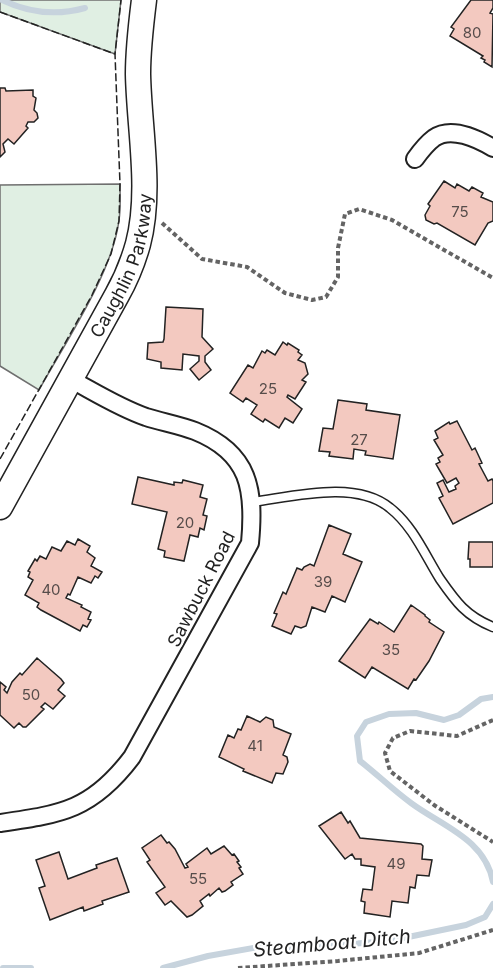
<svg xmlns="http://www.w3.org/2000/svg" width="493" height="968" font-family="Inter,sans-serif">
<rect width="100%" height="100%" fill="#fff"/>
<!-- green -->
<path fill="#e0efe3" stroke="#6f6f6f" stroke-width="1.5" d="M 0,0 L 121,0 L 115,54 L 0,12 Z
M 120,184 C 120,196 121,208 119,220 C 113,272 65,343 39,390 L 0,366 L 0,185 Z"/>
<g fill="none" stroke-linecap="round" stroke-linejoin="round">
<!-- stream -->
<path stroke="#c7d3dd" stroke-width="6" d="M 2,0 C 29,13 56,16 85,8
M 493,697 L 481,699 L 459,715 L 444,720 L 416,713 L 389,714 L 366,722 L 357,736 L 360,761 C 377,774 393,790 411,803 C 442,826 485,839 493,882
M 3,968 L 31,968
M 163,968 L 208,956 L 264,946 L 298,948 L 389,941 L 466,925 L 485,917 L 493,904"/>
</g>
<!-- building -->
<path fill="#f3c9c0" stroke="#222" stroke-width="1.5" d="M 471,0 L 493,0 L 493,8 L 490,13 L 493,14 L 492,67 L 484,62 L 485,60 L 481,58 L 483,56 L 450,36 L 454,29 L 451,27 Z
M 0,88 L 5,88 L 6,91 L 33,90 L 33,96 L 36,98 L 34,110 L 37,113 L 38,118 L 34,122 L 28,122 L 26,126 L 28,128 L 14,144 L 8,139 L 3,144 L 5,152 L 0,157 Z
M 444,181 L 455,188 L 457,184 L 469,191 L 472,187 L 483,193 L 481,197 L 493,202 L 493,221 L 488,223 L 475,245 L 437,223 L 434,224 L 426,220 L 425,215 L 430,206 L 428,204 Z
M 166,307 L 203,309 L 202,337 L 213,349 L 205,356 L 205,362 L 211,370 L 199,380 L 190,369 L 199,361 L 199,356 L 183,354 L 182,370 L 161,368 L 161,362 L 147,359 L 148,343 L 163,342 L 164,339 Z
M 283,342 L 287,345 L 288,343 L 299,350 L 298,352 L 302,355 L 298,360 L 305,363 L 308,374 L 302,380 L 306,382 L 295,399 L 288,395 L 287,397 L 302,409 L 293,423 L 285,418 L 279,428 L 265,419 L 263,422 L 251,414 L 257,405 L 246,398 L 243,402 L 230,393 L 248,365 L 253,368 L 262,351 L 265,353 L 267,350 L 275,355 Z
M 338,400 L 367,404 L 366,410 L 400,415 L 393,459 L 365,455 L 366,451 L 354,449 L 353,459 L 329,456 L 330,452 L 319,451 L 323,428 L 333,429 Z
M 457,421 L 472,450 L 475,448 L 482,463 L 479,464 L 488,481 L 492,479 L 493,481 L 493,503 L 453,524 L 439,498 L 443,496 L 437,483 L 443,480 L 449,492 L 456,489 L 455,486 L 459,483 L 456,478 L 447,483 L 440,471 L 436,464 L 440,462 L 438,458 L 443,455 L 434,440 L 438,438 L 435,431 L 449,422 L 450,424 Z
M 138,477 L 174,485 L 174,482 L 182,483 L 183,480 L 203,485 L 200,497 L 207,499 L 203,515 L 207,516 L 204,530 L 200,528 L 198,537 L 190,535 L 184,561 L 164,557 L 165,551 L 158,549 L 167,512 L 132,504 Z
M 329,525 L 351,534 L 343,554 L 362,562 L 345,602 L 332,596 L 325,612 L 312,607 L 306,626 L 301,628 L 295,626 L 291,634 L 272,626 L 277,614 L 274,613 L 283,592 L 286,594 L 297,568 L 302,570 L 304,567 L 310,564 L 314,566 Z
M 78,539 L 90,546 L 87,552 L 95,558 L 91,566 L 102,572 L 98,578 L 95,576 L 91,583 L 78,577 L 70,595 L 68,594 L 66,598 L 82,605 L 81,607 L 91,612 L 88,619 L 91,620 L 87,627 L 83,625 L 80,631 L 41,610 L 37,607 L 39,603 L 25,595 L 33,580 L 28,577 L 30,572 L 28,571 L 35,559 L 37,561 L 40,556 L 46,559 L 52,547 L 61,551 L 67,541 L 75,545 Z
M 469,542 L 493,542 L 493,567 L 470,567 L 470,559 L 468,559 Z
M 411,605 L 425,615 L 425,616 L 430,620 L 429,622 L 444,632 L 429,661 L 416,680 L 414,679 L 408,689 L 372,667 L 365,678 L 339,661 L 370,619 L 378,624 L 379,622 L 394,632 Z
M 37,658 L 61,679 L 64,683 L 58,690 L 65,696 L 53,709 L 45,703 L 41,707 L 44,709 L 26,727 L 23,727 L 19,723 L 14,728 L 0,715 L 0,682 L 6,687 L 4,690 L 7,693 L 12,682 L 20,673 L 22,675 Z
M 247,716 L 260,722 L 266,717 L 273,720 L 274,727 L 291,734 L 283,755 L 287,757 L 288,762 L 283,774 L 276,773 L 272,783 L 243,771 L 244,769 L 219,757 L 228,735 L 234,738 L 238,729 L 241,730 Z
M 341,812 L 348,823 L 350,821 L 360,838 L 421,844 L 423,846 L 422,859 L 432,860 L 429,876 L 417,875 L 415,888 L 410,887 L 408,903 L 392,901 L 390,917 L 364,913 L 365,902 L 361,901 L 363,889 L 372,890 L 375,867 L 361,865 L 361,859 L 355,859 L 352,854 L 345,859 L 319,826 Z
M 161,835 L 167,843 L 169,842 L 175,849 L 185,868 L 188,867 L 186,864 L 207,848 L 211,854 L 224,846 L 232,855 L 234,854 L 239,861 L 237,862 L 241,867 L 239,868 L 243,874 L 231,882 L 233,885 L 225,891 L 222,892 L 219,888 L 210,896 L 209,894 L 200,901 L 203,906 L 192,915 L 187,917 L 171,901 L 165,905 L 156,893 L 165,887 L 147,862 L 150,860 L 142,848 Z
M 59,852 L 68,879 L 97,868 L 96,865 L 117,858 L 129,892 L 102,901 L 103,904 L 84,911 L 83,907 L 50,920 L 39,888 L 45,886 L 36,860 Z"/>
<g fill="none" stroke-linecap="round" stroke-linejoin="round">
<defs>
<path id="lane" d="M 252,502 C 291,497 356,479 390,508 C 413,526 425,555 440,579 C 456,602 466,616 493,627"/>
<path id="street" d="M 415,159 C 420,152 426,144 434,138 C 451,126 478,139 493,148
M 0,823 C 62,814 92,810 132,757 L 250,543 C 255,490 250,453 195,431 C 179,425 162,422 146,417 C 120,408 96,393 72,380"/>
<g id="secondary">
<path id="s1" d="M 0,507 L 117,295 C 126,279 133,262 138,244 C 152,191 139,128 138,74 C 138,49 141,24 144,0"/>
</g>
</defs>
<!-- lane casing -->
<use href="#lane" stroke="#222" stroke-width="11"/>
<!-- street casing -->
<use href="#street" stroke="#222" stroke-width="20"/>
<!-- secondary casing -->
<use href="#secondary" stroke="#222" stroke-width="27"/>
<!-- path -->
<path stroke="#646464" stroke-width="4" stroke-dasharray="4.5 3" stroke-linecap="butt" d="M 162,223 L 202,259 L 247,267 L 285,293 L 312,300 L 326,297 L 338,277 L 338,248 L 345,214 L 359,209 L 392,220 L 493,278
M 493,720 L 457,736 L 410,731 L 393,738 L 385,753 L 390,771 L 434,805 L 493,842
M 238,968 L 338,961 L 419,953 L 493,930"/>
<!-- lane -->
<use href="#lane" stroke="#fff" stroke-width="8"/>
<!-- street -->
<use href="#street" stroke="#fff" stroke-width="16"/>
<!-- secondary -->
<use href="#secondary" stroke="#fff" stroke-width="24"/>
<!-- fence -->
<path stroke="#222" stroke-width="1.5" stroke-dasharray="8 3" stroke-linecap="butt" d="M 0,12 L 115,54
M 0,459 L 92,295 L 111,254 L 119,221 L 120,184 L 115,54 L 121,0"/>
</g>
<g text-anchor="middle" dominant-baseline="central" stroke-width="4.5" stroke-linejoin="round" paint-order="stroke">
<!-- number labels -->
<g font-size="15" fill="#564c4a">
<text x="472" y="32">80</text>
<text x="460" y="211">75</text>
<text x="268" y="388">25</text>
<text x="359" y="439">27</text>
<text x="185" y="522">20</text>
<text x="323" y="581">39</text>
<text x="51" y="589">40</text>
<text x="391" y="649">35</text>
<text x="31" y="694">50</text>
<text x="255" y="745">41</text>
<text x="396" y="863">49</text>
<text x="198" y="878">55</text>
</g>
<!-- street labels -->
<g font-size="18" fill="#222" stroke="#fff">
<text stroke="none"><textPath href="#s1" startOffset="272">Caughlin Parkway</textPath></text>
<text transform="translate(201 589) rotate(-63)">Sawbuck Road</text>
</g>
<!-- water labels -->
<g font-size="20" font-style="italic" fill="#222" stroke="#fff">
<text transform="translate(332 943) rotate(-5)">Steamboat Ditch</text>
</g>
</g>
</svg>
